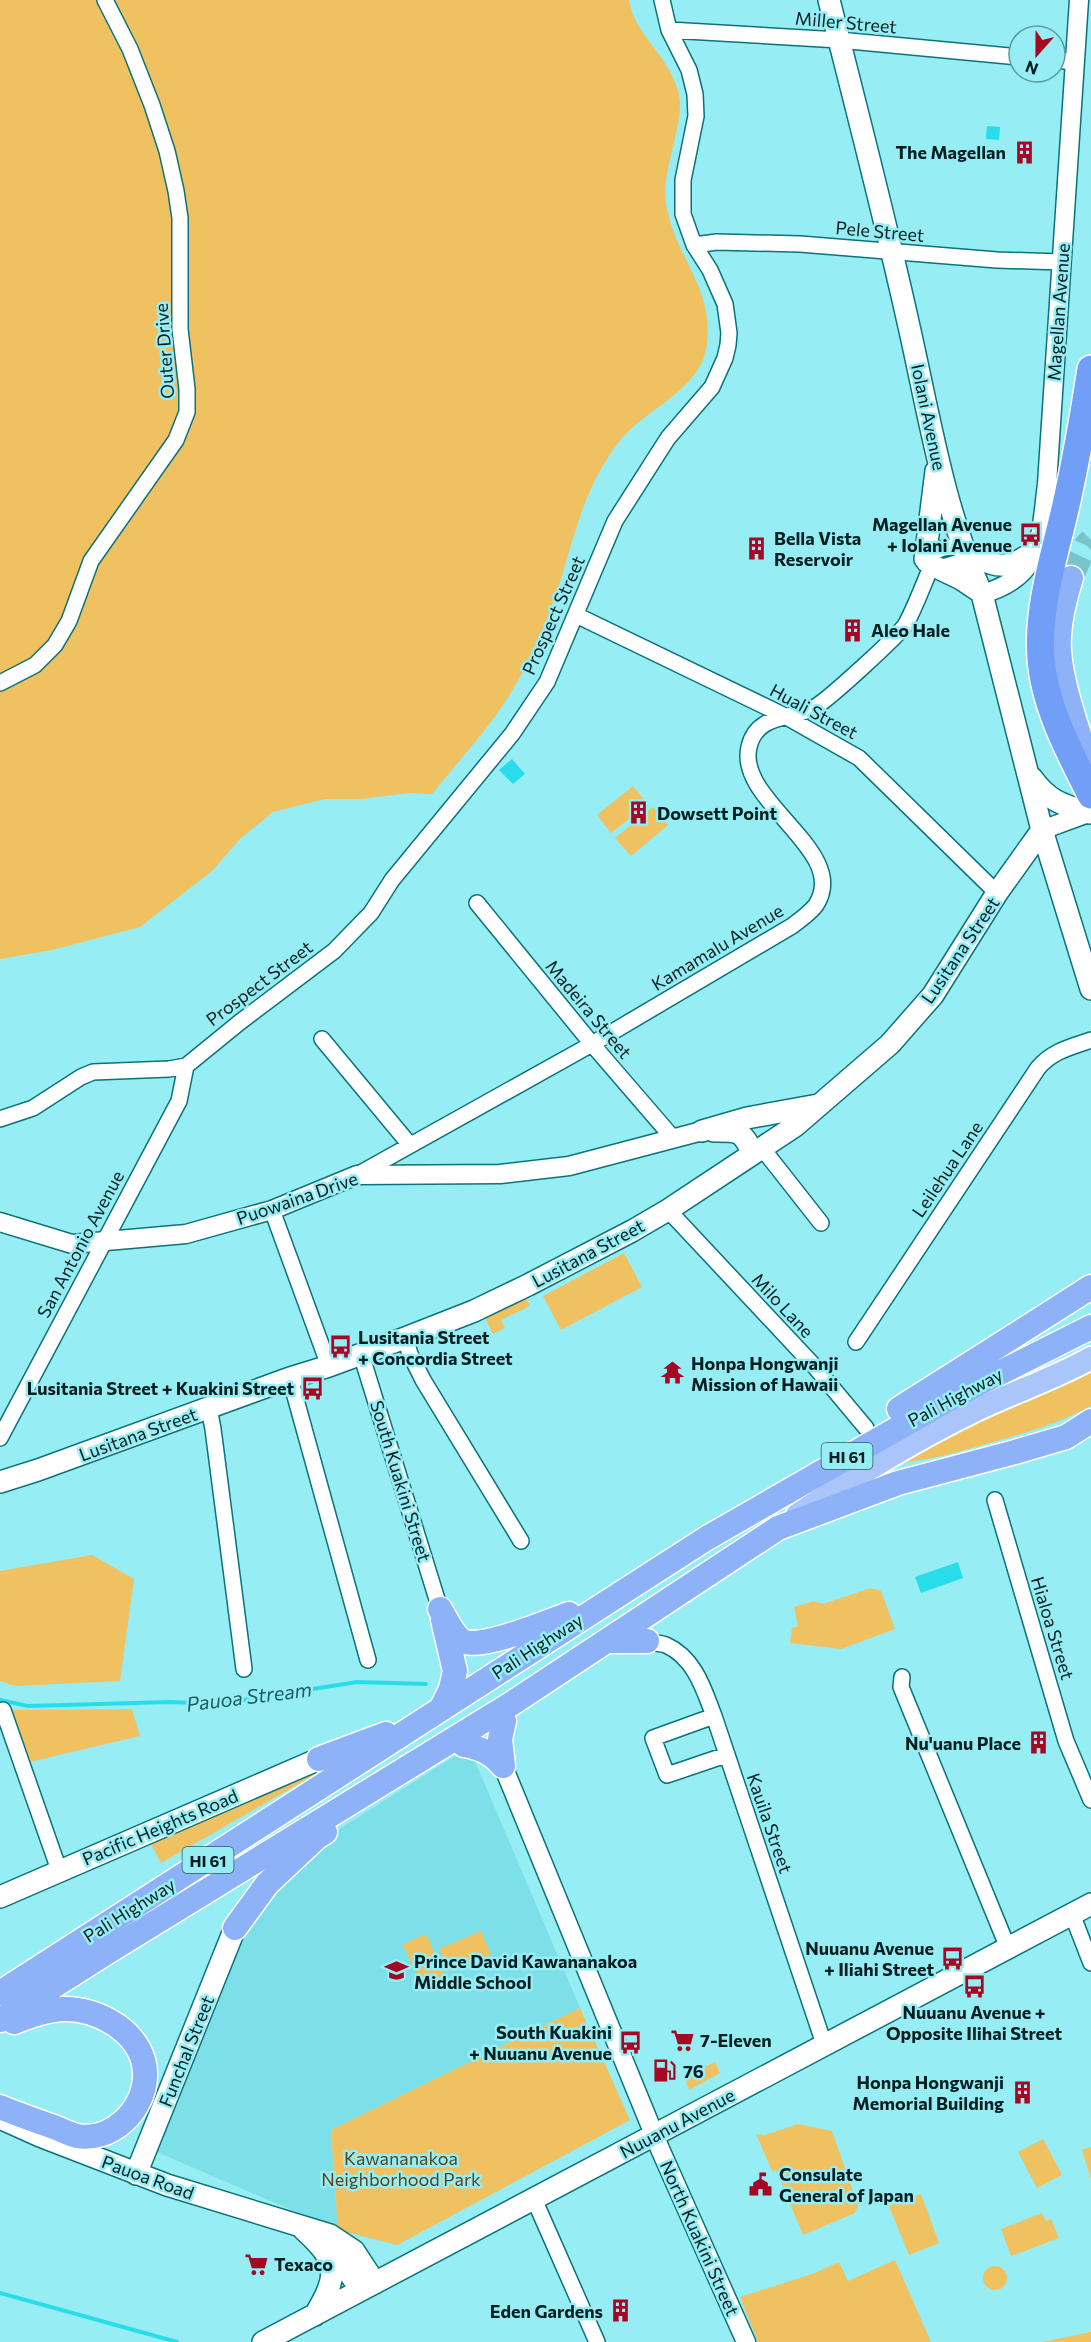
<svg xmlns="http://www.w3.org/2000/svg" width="1091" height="2342" font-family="Commissioner,sans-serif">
<rect width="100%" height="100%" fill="#96edf4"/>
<!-- built -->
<path fill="#7ddfe8" d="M 469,1747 L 580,2008 L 331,2130 L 338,2230 L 157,2152 L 242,1933 L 271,1891 L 327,1837 Z"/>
<!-- green -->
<path fill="#f0c161" d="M 0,0 L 629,0 C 635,36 668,54 678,91 C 687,120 661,167 666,203 C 674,257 714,286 707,344 C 702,388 650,407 623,437 C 618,443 612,451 607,459 C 575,508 568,570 545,624 C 534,652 520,680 503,705 C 482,736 456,764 432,794 L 410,793 L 361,799 L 325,799 L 273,812 L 241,838 L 212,871 L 140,927 L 52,950 L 0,959 Z
M 633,786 L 648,804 L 611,833 L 597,815 Z
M 653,807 L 668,825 L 631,856 L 615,838 Z
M 624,1253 L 642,1287 L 561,1330 L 543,1296 Z
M 524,1295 L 530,1306 L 501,1320 L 505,1328 L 493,1334 L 484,1316 Z
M 1091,1365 L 1091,1406 C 1057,1424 1023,1434 986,1444 C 955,1453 926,1461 895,1463 L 906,1455 Z
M 92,1555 L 134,1579 L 120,1681 L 15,1686 L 0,1681 L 0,1571 Z
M 871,1588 L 881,1591 L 895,1629 L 841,1649 L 790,1643 L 792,1628 L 798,1626 L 794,1607 L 814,1601 L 823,1604 Z
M 132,1709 L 140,1736 L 21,1764 L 3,1710 Z
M 323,1770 L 161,1863 L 149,1840 Z
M 481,1931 L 491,1955 L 450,1972 L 439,1949 Z
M 426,1934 L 444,1975 L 421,1985 L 403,1944 Z
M 580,2008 L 630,2120 L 397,2245 L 338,2230 L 331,2130 Z
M 715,2062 L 720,2073 L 689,2090 L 684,2076 Z
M 798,2124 L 832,2131 L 858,2206 L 855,2213 L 803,2235 L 776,2170 L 772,2171 L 756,2134 L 765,2135 Z
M 1043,2139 L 1062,2175 L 1037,2188 L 1018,2152 Z
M 1091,2147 L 1091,2179 L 1082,2150 Z
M 921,2194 L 939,2243 L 909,2255 L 889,2206 Z
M 1042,2213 L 1046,2221 L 1051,2219 L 1059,2238 L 1011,2256 L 1001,2229 Z
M 895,2260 L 931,2342 L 758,2342 L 740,2297 L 815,2273 L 839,2262 L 848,2281 Z
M983 2278a12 12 0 1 1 24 0a12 12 0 1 1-24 0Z
M 1091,2332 L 1091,2342 L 1042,2342 Z"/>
<!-- water -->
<path fill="#28dde9" d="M 987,126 L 1000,127 L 999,140 L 986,139 Z
M 512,759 L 525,774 L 513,784 L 499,770 Z
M 958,1562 L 963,1578 L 921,1593 L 915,1577 Z"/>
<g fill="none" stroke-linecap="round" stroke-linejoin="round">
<!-- stream -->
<path stroke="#28dde9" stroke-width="4" d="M 0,1700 L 28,1706 L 170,1702 L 218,1704 L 357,1682 L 426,1684
M 0,2293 L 177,2342"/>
<!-- trunk-tunnel -->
<path stroke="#78c4ca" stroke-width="24" stroke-dasharray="24 12" stroke-linecap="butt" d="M 1071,578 L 1086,545 L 1091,540"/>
<defs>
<path id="minor" d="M 669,30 L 839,40 L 1019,57
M 1055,60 L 1074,62
M 694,245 L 717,242 L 800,244 L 997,260 L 1062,262
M 925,564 L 925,559 C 938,548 947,545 964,549
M 576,615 L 783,715 L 859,758 L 997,893
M 0,683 L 35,665 L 55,645 L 69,621 L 91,561 L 176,440 L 187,412 L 187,389 L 180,329 L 180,218 L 176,191 L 167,151 L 152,105 L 130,49 L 105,0
M 477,903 L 592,1044 L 673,1138
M 322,1039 L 410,1145
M 0,1119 L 33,1108 L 81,1077 L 93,1072 L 169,1069 L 186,1066 L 240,1022 L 334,951 L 371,913 L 392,880 L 512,734 L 547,682 L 615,521 L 668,438 L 712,387 L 725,358 L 728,345 L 729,333 L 725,304 L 710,270 L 694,245 L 683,214 L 683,180 L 696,116 L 695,94 L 689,70 L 669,30 L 662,0
M 762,1148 L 821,1223
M 357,1175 L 592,1044 L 792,926 C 800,920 810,913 816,905 C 851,851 736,802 749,747 C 757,712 794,720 815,707 C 828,700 899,635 906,624 C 914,609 921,591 928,574 L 932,570 L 967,560
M 272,1210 L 329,1366
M 668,1210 L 815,1367 L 866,1428
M 405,1338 L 410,1354 L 423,1380 L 521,1541
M 856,1342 L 1038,1068 C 1052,1051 1071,1047 1091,1040
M 361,1354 L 440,1609
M 290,1378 L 368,1660
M 209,1408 L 213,1429 L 244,1669
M 0,1438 L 179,1101 L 186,1066
M 995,1500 L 1066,1741 L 1091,1800
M 647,1641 C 653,1643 660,1643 666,1645 C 695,1658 704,1690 714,1716 L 824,2044
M 902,1677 L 901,1687 L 1008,1948
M 3,1710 L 59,1870
M 714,1716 L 653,1738 L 667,1775 L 726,1755
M 1072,1914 L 1091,1963
M 534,2199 L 597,2342"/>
<path id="tertiary" d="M 982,594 C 1043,577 1040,538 1047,484 L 1079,0
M 1042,830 L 1091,812
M 0,1222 L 72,1244 L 186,1234 L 272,1210 L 357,1175 L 500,1174 L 569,1166 L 702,1131
M 503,1766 L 660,2149 L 746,2342"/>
<path id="secondary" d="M 829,0 C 856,107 884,214 908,322 C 929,414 943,508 982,594 L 1042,830 L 1091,989
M 964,549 C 993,568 1008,573 1036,549
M 925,559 L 936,471
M 938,568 L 961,579 L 982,593
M 1032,778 C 1048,801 1063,805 1089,813
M 702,1131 L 747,1118 L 818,1105
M 714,1131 C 740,1131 741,1130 753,1153
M 0,1482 L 38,1470 L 290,1378 L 329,1366 L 405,1338 L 474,1311 L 528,1285 L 632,1231 L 668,1210 L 795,1126 L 890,1044 L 933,995 L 997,893 L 1042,830
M 0,1897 L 319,1759
M 0,2118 L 40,2136 L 167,2185 L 330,2235 L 354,2251 L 375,2283
M 136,2174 L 235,1928
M 303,2229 C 338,2261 340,2273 315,2315
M 329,2244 L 361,2290
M 263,2342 L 1091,1904"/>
<path id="primary" d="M 797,1515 C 854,1477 912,1441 974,1411 C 1013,1392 1054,1379 1091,1358"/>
<path id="trunk" d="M 1071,578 C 1065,597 1060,616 1059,636 C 1056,677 1081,735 1091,775
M 899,1409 L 1091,1287
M 440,1609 C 446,1619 454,1638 465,1642 C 486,1648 547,1622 569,1614
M 607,1641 L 647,1641
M 442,1707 L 451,1689 L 455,1671 L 443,1620
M 464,1745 C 481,1748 492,1753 503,1766
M 319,1759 L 386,1734
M 503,1766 L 500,1739 L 504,1721
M 235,1928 L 267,1884 L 317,1837 L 325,1832
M 0,1993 L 707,1538 L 956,1395 L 1091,1327
M 0,2020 L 112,1949 L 511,1704 L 778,1528 L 898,1483 L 1015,1452 L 1066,1437 L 1091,1421
M 0,2107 C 17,2114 34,2120 51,2126 C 60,2129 69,2134 77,2136 C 112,2142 144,2110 145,2077 C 147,2035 99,2007 62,2009 C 46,2010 29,2016 14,2022"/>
<path id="motorway" d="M 1091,369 C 1084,415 1076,460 1066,505 C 1055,554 1037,607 1041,658 C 1044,705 1070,753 1091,795"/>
</defs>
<!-- minor casing -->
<use href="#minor" stroke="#0b737a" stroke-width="18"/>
<!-- tertiary casing -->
<use href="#tertiary" stroke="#0b737a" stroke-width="21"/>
<!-- secondary casing -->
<use href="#secondary" stroke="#0b737a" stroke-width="24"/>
<!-- primary casing -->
<use href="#primary" stroke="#fff" stroke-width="26"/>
<!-- trunk casing -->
<use href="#trunk" stroke="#fff" stroke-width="27"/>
<!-- motorway casing -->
<use href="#motorway" stroke="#fff" stroke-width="30"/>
<!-- minor -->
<use href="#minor" stroke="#fff" stroke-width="15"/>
<!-- tertiary -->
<use href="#tertiary" stroke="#fff" stroke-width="18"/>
<!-- secondary -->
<use href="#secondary" stroke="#fff" stroke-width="21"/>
<!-- primary -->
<use href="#primary" stroke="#aac5fa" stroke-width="22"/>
<!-- trunk -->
<use href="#trunk" stroke="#8eb2f8" stroke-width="24"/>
<!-- motorway -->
<use href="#motorway" stroke="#719ef6" stroke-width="27"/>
</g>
<!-- icons -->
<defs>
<symbol id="building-bare" viewBox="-9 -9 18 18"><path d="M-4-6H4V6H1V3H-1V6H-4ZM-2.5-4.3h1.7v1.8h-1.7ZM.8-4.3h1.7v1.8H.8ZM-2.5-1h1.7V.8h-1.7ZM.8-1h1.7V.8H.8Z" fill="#a40822" stroke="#96edf4" stroke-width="2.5" paint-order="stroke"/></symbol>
<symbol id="bus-bare" viewBox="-9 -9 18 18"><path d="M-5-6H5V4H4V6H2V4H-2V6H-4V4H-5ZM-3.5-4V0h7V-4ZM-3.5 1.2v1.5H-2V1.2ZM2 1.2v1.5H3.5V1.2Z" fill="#a40822" stroke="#96edf4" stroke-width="2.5" paint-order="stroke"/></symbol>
<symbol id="temple-bare" viewBox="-9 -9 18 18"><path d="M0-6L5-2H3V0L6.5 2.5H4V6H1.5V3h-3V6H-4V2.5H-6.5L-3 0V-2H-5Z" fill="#a40822" stroke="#96edf4" stroke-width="2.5" paint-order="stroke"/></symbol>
<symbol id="school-bare" viewBox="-9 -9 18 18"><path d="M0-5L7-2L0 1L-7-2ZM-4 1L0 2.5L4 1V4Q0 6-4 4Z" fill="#a40822" stroke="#96edf4" stroke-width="2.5" paint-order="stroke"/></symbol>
<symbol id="supermarket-bare" viewBox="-9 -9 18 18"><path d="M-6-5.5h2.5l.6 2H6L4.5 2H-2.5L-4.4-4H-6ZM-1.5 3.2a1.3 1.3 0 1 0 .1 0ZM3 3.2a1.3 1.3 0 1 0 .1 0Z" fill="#a40822" stroke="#96edf4" stroke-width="2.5" paint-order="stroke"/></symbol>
<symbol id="fuel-bare" viewBox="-9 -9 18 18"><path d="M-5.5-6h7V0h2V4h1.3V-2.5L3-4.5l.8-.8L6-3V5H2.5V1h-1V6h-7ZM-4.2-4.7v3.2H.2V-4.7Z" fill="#a40822" stroke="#96edf4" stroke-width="2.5" paint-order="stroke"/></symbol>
<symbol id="civic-bare" viewBox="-9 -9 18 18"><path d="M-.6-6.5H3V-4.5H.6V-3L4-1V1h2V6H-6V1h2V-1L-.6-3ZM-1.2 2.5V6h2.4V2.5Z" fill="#a40822" stroke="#96edf4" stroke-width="2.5" paint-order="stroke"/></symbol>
</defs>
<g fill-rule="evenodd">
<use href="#building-bare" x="1008" y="136" width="33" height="33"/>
<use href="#bus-bare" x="1014" y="518" width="33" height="33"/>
<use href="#building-bare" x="740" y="532" width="33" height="33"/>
<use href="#building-bare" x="836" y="614" width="33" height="33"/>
<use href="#building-bare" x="622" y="796" width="33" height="33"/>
<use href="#bus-bare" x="324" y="1330" width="33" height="33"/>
<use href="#temple-bare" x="656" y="1356" width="33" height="33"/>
<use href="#bus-bare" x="296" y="1372" width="33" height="33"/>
<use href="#building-bare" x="1022" y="1726" width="33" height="33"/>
<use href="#bus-bare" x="936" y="1942" width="33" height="33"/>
<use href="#school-bare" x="380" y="1954" width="33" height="33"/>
<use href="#bus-bare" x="958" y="1970" width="33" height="33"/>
<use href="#supermarket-bare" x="666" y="2024" width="33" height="33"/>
<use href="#bus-bare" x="614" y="2026" width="33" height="33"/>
<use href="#fuel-bare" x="648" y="2054" width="33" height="33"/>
<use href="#building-bare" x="1006" y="2076" width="33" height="33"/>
<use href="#civic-bare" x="744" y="2168" width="33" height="33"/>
<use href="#supermarket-bare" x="240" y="2248" width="33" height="33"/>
<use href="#building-bare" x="604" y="2294" width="33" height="33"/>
</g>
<g text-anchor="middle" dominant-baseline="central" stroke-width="5" stroke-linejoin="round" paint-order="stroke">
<!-- shield labels -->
<g fill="#96edf4" stroke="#2e5c60" stroke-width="1.5">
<rect x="821.5" y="1443" width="51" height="26" rx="4.5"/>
<rect x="182.5" y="1847" width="51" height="26" rx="4.5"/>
</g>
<g font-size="16" font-weight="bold" fill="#021e20">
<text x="847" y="1456">HI 61</text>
<text x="208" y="1860">HI 61</text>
</g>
<!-- street labels -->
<g font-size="18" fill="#021e20" stroke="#96edf4">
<text transform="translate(846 22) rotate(5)">Miller Street</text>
<text transform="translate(880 231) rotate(5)">Pele Street</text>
<text transform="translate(1058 312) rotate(-86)">Magellan Avenue</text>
<text transform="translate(164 351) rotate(-94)">Outer Drive</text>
<text transform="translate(929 417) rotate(78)">Iolani Avenue</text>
<text transform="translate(553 615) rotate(-66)">Prospect Street</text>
<text transform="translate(814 711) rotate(28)">Huali Street</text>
<text transform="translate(717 947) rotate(-31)">Kamamalu Avenue</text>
<text transform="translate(960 950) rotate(-56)">Lusitana Street</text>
<text transform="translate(259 983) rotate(-37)">Prospect Street</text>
<text transform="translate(589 1009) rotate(50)">Madeira Street</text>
<text transform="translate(947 1169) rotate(-56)">Leilehua Lane</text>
<text transform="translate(297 1198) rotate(-19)">Puowaina Drive</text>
<text transform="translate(80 1244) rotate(-62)">San Antonio Avenue</text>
<text transform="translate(588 1253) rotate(-28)">Lusitana Street</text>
<text transform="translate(783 1305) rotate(47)">Milo Lane</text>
<text transform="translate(955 1397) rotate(-28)">Pali Highway</text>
<text transform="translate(138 1434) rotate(-20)">Lusitana Street</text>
<text transform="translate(401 1481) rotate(73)">South Kuakini Street</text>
<text transform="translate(1053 1628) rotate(73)">Hialoa Street</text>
<text transform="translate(537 1646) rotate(-33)">Pali Highway</text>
<text transform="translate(770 1823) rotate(71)">Kauila Street</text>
<text transform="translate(160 1827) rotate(-23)">Pacific Heights Road</text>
<text transform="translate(129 1910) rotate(-32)">Pali Highway</text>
<text transform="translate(186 2051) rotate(-68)">Funchal Street</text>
<text transform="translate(677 2123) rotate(-28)">Nuuanu Avenue</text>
<text transform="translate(148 2177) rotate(20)">Pauoa Road</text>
<text transform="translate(700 2238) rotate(66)">North Kuakini Street</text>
</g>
<!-- poi labels -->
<g font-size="18" font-weight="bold" fill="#021e20" stroke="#96edf4" text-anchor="start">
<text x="1006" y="152" text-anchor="end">The Magellan</text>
<text x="1012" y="524" text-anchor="end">Magellan Avenue<tspan x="1012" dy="21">+ Iolani Avenue</tspan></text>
<text x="774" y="538">Bella Vista<tspan x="774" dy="21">Reservoir</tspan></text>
<text x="871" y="630">Aleo Hale</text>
<text x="657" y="813">Dowsett Point</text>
<text x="358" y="1337">Lusitania Street<tspan x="358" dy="21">+ Concordia Street</tspan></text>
<text x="691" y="1363">Honpa Hongwanji<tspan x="691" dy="21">Mission of Hawaii</tspan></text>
<text x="294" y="1388" text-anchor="end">Lusitania Street + Kuakini Street</text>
<text x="1021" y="1743" text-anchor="end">Nu'uanu Place</text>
<text x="934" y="1948" text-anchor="end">Nuuanu Avenue<tspan x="934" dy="21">+ Iliahi Street</tspan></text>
<text x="414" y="1961">Prince David Kawananakoa<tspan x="414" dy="21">Middle School</tspan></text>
<text x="974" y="2012" text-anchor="middle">Nuuanu Avenue +<tspan x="974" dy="21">Opposite Ilihai Street</tspan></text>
<text x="612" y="2032" text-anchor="end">South Kuakini<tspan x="612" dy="21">+ Nuuanu Avenue</tspan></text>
<text x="700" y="2040">7-Eleven</text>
<text x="683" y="2071">76</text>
<text x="1004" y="2082" text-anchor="end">Honpa Hongwanji<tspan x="1004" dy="21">Memorial Building</tspan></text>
<text x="779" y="2174">Consulate<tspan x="779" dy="21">General of Japan</tspan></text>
<text x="274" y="2264">Texaco</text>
<text x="603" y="2311" text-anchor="end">Eden Gardens</text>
</g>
<!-- park labels -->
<g font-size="18" fill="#59441a" stroke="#96edf4">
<text x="401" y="2158">Kawananakoa<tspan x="401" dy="21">Neighborhood Park</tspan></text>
</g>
<!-- water labels -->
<g font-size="20" font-style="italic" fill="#195c62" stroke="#96edf4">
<text transform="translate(249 1696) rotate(-7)">Pauoa Stream</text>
</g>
</g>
<!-- north arrow -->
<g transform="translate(1037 54) rotate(201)"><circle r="28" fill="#96edf4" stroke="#5b9a9f" stroke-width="1.5"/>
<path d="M0-4.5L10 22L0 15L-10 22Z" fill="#a40822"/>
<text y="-9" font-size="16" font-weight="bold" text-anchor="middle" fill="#021e20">N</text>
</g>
</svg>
